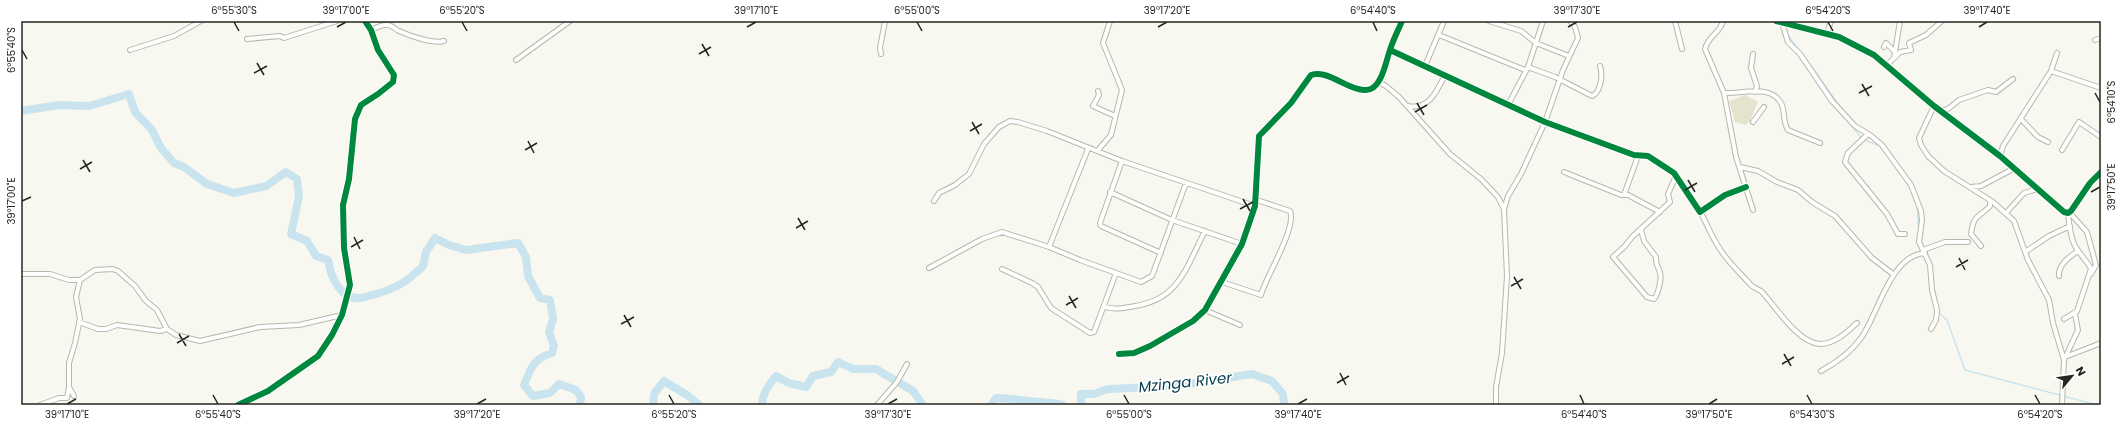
<svg xmlns="http://www.w3.org/2000/svg" width="2122" height="426" font-family="Poppins,sans-serif">
<rect width="100%" height="100%" fill="#f8f8f0"/>
<!-- green -->
<path fill="#e3e3ce" d="M 1745,95 L 1758,102 L 1750,121 L 1745,125 L 1735,122 L 1729,101 Z"/>
<g fill="none" stroke-linecap="round" stroke-linejoin="round">
<!-- stream -->
<path stroke="#c9e4ee" stroke-width="1.5" d="M 1773,21 L 1782,26
M 1787,34 L 1800,52
M 1811,66 L 1841,108
M 1853,127 L 1862,139 L 1880,146
M 1917,204 L 1919,233
M 1938,312 L 1947,320 L 1965,370 L 2097,405"/>
<!-- river -->
<path stroke="#c9e4ee" stroke-width="8" d="M 21,111 L 59,105 L 89,106 L 129,94 L 135,112 L 152,130 L 161,148 L 174,163 L 184,167 L 207,184 L 234,193 L 266,186 L 286,172 L 297,179 L 299,196 L 291,234 L 307,241 L 316,256 L 328,260 C 331,277 340,300 361,298 C 366,297 371,295 376,294 C 397,288 408,281 423,266 L 426,252 L 435,238 L 449,245 L 466,250 L 518,243 L 526,257 L 528,276 L 540,298 L 550,300 L 553,319 L 549,332 L 554,346 L 552,353 C 532,359 531,369 524,385 L 533,396 L 550,393 L 559,384 L 576,390 L 581,397 L 580,405
M 653,405 L 654,394 L 664,381 L 687,395 L 699,405
M 762,405 C 762,395 770,383 776,376 L 789,383 L 806,387 L 813,376 L 831,372 L 838,362 L 853,369 L 876,369 L 913,391 L 923,405
M 991,405 L 996,398 C 1009,398 1019,400 1031,401 C 1043,403 1053,402 1063,405
M 1081,405 L 1081,394 L 1094,394 L 1108,389 L 1176,386 L 1252,374 L 1272,381 L 1283,394 L 1284,405"/>
<defs>
<path id="street" d="M 1489,21 L 1521,31 L 1536,43 L 1569,56
M 1675,21 L 1682,49
M 1723,21 C 1721,32 1707,37 1705,49 L 1724,93 L 1736,157 L 1753,210
M 1776,21 L 1839,37 L 1874,55 L 1934,106 L 2000,156 L 2064,212 L 2068,213 L 2071,211 L 2090,183 L 2101,172
M 1782,23 L 1788,42 L 1800,54 L 1832,101 L 1855,126 L 1870,135 L 1882,145 L 1911,185 L 1921,211 L 1922,220 L 1919,242 L 1930,265 L 1932,290 L 1937,310 L 1936,320 L 1931,329
M 371,30 C 375,28 381,25 386,25 C 392,24 394,29 399,31 C 410,36 433,44 444,41
M 1827,33 L 1831,21
M 1439,35 L 1525,70
M 247,39 L 280,36 L 284,38 L 337,21
M 2095,40 L 2101,38
M 1884,47 L 1886,43 L 1895,52
M 130,50 L 174,36 L 201,21
M 1390,50 L 1545,122 L 1634,155 L 1648,156 L 1674,173 L 1700,212 L 1725,195 L 1746,187
M 881,54 L 880,48 L 885,21
M 1753,54 L 1751,68 L 1757,86 L 1755,92
M 1894,58 L 1900,52 L 1911,50 L 1909,43 L 1926,35 L 1942,21
M 516,60 L 570,21
M 1884,64 L 1888,64 L 1894,58 L 1900,21
M 1425,66 L 1444,21
M 1528,67 L 1555,77 L 1592,96 C 1601,92 1603,75 1600,66
M 2051,71 L 2101,88
M 1378,82 L 1386,86 L 1399,97 L 1450,154 L 1481,179 L 1498,197 L 1504,209 L 1507,276 L 1502,353 L 1496,387 L 1496,405
M 1098,91 L 1099,95 L 1093,106 L 1115,116
M 1724,93 C 1743,94 1772,83 1782,105 C 1785,113 1783,123 1788,130 L 1820,143
M 1508,105 L 1528,67 L 1543,21
M 1408,106 C 1428,110 1436,93 1444,77
M 1934,106 L 1919,138 L 1921,145 L 1928,156 L 1944,171 L 1993,202 L 2014,221 L 2028,260 L 2049,300 L 2053,323 L 2064,360
M 1941,111 L 1948,109 L 1959,100 L 1988,90 L 1996,92 L 2013,79
M 2021,119 L 2038,137 L 2048,142
M 1753,122 L 1764,107
M 1868,134 L 1848,153 L 1845,162 L 1887,214 L 1898,234 L 1905,234
M 1098,150 L 1111,135 L 1122,90 L 1103,43 L 1110,21
M 2062,150 L 2079,122 L 2101,137
M 2000,156 L 2003,146 L 2051,71 L 2057,53
M 1122,161 L 1100,223 L 1101,226 L 1161,253
M 1740,167 L 1758,171 L 1777,182 L 1798,190 L 1812,202 L 1835,216 L 1872,258 L 1893,274
M 1564,172 L 1621,195 L 1628,195 L 1660,212
M 1971,187 L 1981,186 L 2013,169
M 1110,192 L 1172,220 L 1242,244
M 1624,195 L 1638,156
M 934,201 L 939,193 L 955,185 L 969,174 L 984,144 L 999,127 L 1010,121 L 1018,122 L 1047,131 L 1122,161 L 1255,206
M 1504,209 L 1508,196 L 1521,174 L 1545,122 L 1563,70 L 1578,38 L 1575,27 L 1570,21
M 1700,211 C 1707,224 1712,238 1720,249 C 1728,262 1740,273 1750,284 C 1753,288 1759,289 1762,292 C 1776,307 1798,343 1820,344 C 1835,344 1847,332 1857,323
M 2069,212 L 2087,232 L 2096,265 L 2091,274
M 2006,213 L 2024,193 L 2037,189
M 1641,230 L 1644,241 L 1656,257 C 1656,268 1658,264 1660,273 C 1662,278 1658,295 1654,299 L 1647,297 L 1613,257 L 1625,246 L 1632,237 L 1670,202 L 1668,194 L 1676,176
M 1981,246 L 1971,234 C 1974,213 1978,219 1990,206 L 1990,200
M 1049,247 L 1088,149
M 1923,250 L 1945,242 L 1968,242
M 2025,252 L 2049,236 L 2070,226
M 929,268 L 982,239 L 1002,232 L 1049,247 L 1080,260 L 1141,282 L 1152,276 L 1186,183
M 1002,269 L 1032,283 L 1038,287 L 1051,308 L 1090,333 L 1094,332 L 1116,273
M 21,274 L 50,274 L 69,280 L 80,280 L 95,270 L 113,269 L 118,271 L 135,286 L 146,301 L 157,310 L 167,329 L 176,335 L 200,341 L 260,327 L 299,325 L 342,315
M 2059,276 C 2058,265 2069,257 2078,251
M 1222,282 L 1261,295 C 1266,276 1297,228 1290,211 L 1257,200
M 1105,307 C 1115,310 1125,308 1135,306 C 1180,299 1186,267 1205,231
M 1205,310 L 1240,325
M 2064,319 L 2077,311 L 2091,269 C 2090,265 2079,253 2075,246 C 2070,236 2069,224 2068,213
M 79,322 L 98,329 L 106,329 L 117,325 L 160,331 L 167,329
M 1119,354 L 1134,353 L 1150,346 L 1193,321 L 1205,310 L 1242,244 L 1255,206 L 1259,136 L 1291,103 L 1311,75 C 1320,72 1329,76 1337,80 C 1345,84 1357,91 1366,90 C 1382,90 1386,60 1390,50 C 1393,40 1398,31 1402,21
M 2065,357 L 2101,343
M 1821,371 C 1836,363 1851,352 1861,338 C 1878,315 1890,255 1925,253
M 69,387 L 74,396
M 40,405 L 59,398 L 67,398 L 69,387 L 69,363 L 75,343 L 80,319 L 76,297 L 80,280
M 238,405 L 268,391 L 318,356 L 332,335 L 342,315 L 350,285 L 344,248 L 343,205 L 349,179 L 355,119 L 361,105 L 378,94 L 393,82 L 394,75 L 378,50 L 371,30 L 365,21
M 877,405 L 897,382 L 907,364
M 2062,405 L 2064,360 L 2078,330 L 2075,314"/>
</defs>
<!-- street casing -->
<use href="#street" stroke="#b7b7b0" stroke-width="6"/>
<!-- street -->
<use href="#street" stroke="#fefefd" stroke-width="4"/>
<defs>
<path id="cycleway" d="M 1776,21 L 1839,37 L 1874,55 L 1934,106 L 2000,156 L 2064,212 L 2068,213 L 2071,211 L 2090,183 L 2101,172
M 1390,50 L 1545,122 L 1634,155 L 1648,156 L 1674,173 L 1700,212 L 1725,195 L 1746,187
M 1119,354 L 1134,353 L 1150,346 L 1193,321 L 1205,310 L 1242,244 L 1255,206 L 1259,136 L 1291,103 L 1311,75 C 1320,72 1329,76 1337,80 C 1345,84 1357,91 1366,90 C 1382,90 1386,60 1390,50 C 1393,40 1398,31 1402,21
M 238,405 L 268,391 L 318,356 L 332,335 L 342,315 L 350,285 L 344,248 L 343,205 L 349,179 L 355,119 L 361,105 L 378,94 L 393,82 L 394,75 L 378,50 L 371,30 L 365,21"/>
</defs>
<!-- cycleway casing -->
<use href="#cycleway" stroke="#fff" stroke-width="8"/>
<!-- cycleway -->
<use href="#cycleway" stroke="#00873e" stroke-width="6"/>
</g>
<!-- ticks -->
<path fill="none" stroke="#262621" stroke-width="1.5" d="M 234,22 L 239,31M 462,22 L 467,31M 917,22 L 922,31M 1373,22 L 1377,31M 1828,22 L 1833,31M 337,27 L 346,22M 747,27 L 756,22M 1158,27 L 1167,22M 1568,27 L 1577,22M 1979,27 L 1987,22M 702,44 L 709,56M 22,50 L 27,59M 699,54 L 711,47M 257,63 L 264,75M 254,73 L 267,66M 1862,84 L 1869,96M 1859,93 L 1872,86M 2095,93 L 2100,102M 1417,103 L 1424,115M 1415,112 L 1427,105M 972,122 L 979,134M 970,131 L 982,124M 528,141 L 534,153M 525,150 L 537,143M 83,160 L 90,172M 80,169 L 92,162M 1688,180 L 1695,192M 1685,190 L 1697,183M 2091,192 L 2100,187M 1243,199 L 1250,211M 22,201 L 31,197M 1240,209 L 1253,202M 798,218 L 805,230M 796,228 L 808,221M 354,237 L 360,249M 351,247 L 363,240M 1959,258 L 1965,270M 1956,267 L 1968,260M 1514,277 L 1521,289M 1511,286 L 1523,279M 1069,296 L 1076,308M 1066,305 L 1078,298M 624,315 L 631,327M 621,324 L 634,317M 179,334 L 186,346M 177,343 L 189,336M 1784,354 L 1791,366M 1782,364 L 1794,357M 1340,373 L 1346,385M 1337,383 L 1349,376M 213,395 L 218,404M 669,395 L 674,404M 1124,395 L 1129,404M 1580,395 L 1584,404M 1807,395 L 1812,404M 2035,395 L 2040,404M 67,404 L 76,399M 477,404 L 486,399M 888,404 L 897,399M 1298,404 L 1307,399M 1709,404 L 1717,399"/>
<g text-anchor="middle" dominant-baseline="central" stroke-width="3.5" stroke-linejoin="round" paint-order="stroke">
<!-- water labels -->
<g font-size="15" font-style="italic" fill="#0a4053" stroke="#fff">
<text transform="translate(1185 382) rotate(-6)">Mzinga River</text>
</g>
</g>
<!-- border -->
<rect width="2122" height="426" fill="none" stroke="#ffffff" stroke-width="44"/>
<!-- north arrow -->
<g transform="translate(2072 376) rotate(61)" stroke="#ffffff" stroke-width="3" paint-order="stroke">
<path d="M0-3L7 15L0 10L-7 15Z" fill="#262621"/>
<text y="-6" font-size="11" font-weight="bold" text-anchor="middle" fill="#262621">N</text>
</g>
<rect x="22" y="22" width="2078" height="382" fill="none" stroke="#262621" stroke-width="1.5"/>
<g font-size="10" text-anchor="middle" fill="#262621">
<text x="234" y="14">6°55'30"S</text>
<text x="346" y="14">39°17'00"E</text>
<text x="462" y="14">6°55'20"S</text>
<text x="756" y="14">39°17'10"E</text>
<text x="917" y="14">6°55'00"S</text>
<text x="1167" y="14">39°17'20"E</text>
<text x="1373" y="14">6°54'40"S</text>
<text x="1577" y="14">39°17'30"E</text>
<text x="1828" y="14">6°54'20"S</text>
<text x="1987" y="14">39°17'40"E</text>
<text transform="translate(11 50) rotate(-90)" y="4">6°55'40"S</text>
<text transform="translate(2111 102) rotate(-90)" y="4">6°54'10"S</text>
<text transform="translate(2111 187) rotate(-90)" y="4">39°17'50"E</text>
<text transform="translate(11 201) rotate(-90)" y="4">39°17'00"E</text>
<text x="67" y="418">39°17'10"E</text>
<text x="218" y="418">6°55'40"S</text>
<text x="477" y="418">39°17'20"E</text>
<text x="674" y="418">6°55'20"S</text>
<text x="888" y="418">39°17'30"E</text>
<text x="1129" y="418">6°55'00"S</text>
<text x="1298" y="418">39°17'40"E</text>
<text x="1584" y="418">6°54'40"S</text>
<text x="1709" y="418">39°17'50"E</text>
<text x="1812" y="418">6°54'30"S</text>
<text x="2040" y="418">6°54'20"S</text>
</g>
</svg>
